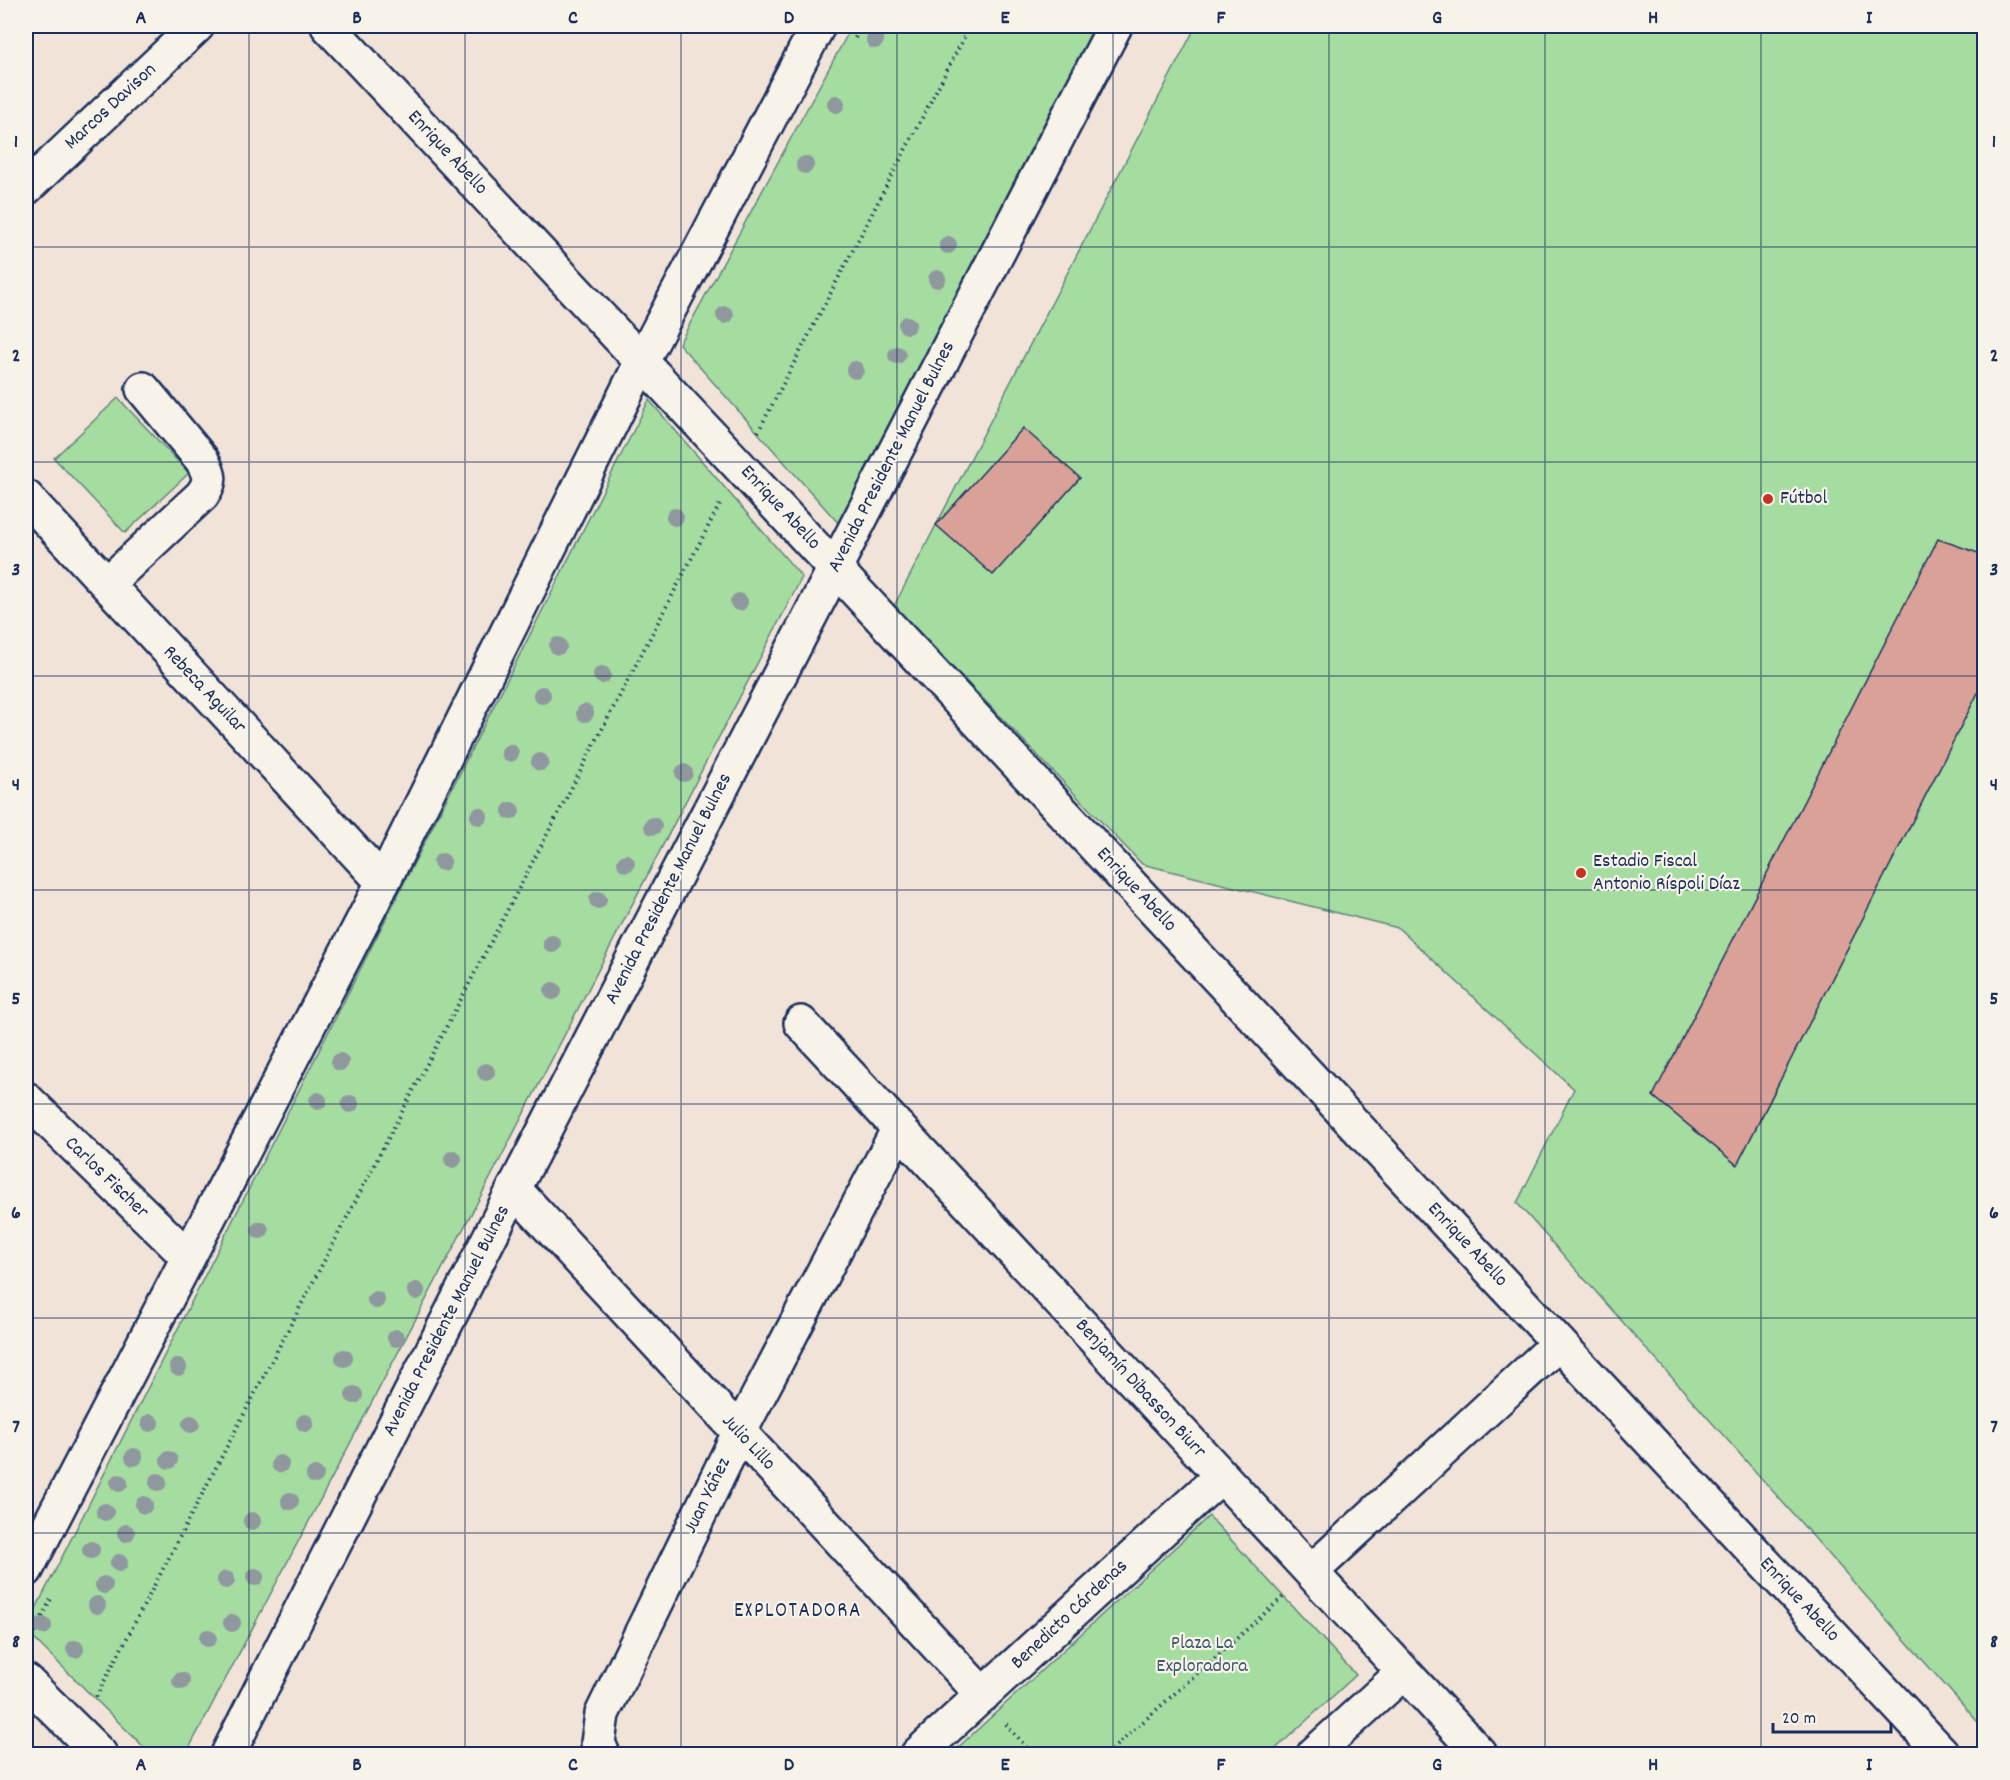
<svg xmlns="http://www.w3.org/2000/svg" width="2010" height="1780" font-family="Dekko,sans-serif">
<rect width="100%" height="100%" fill="#f1e3d8"/>
<filter id="ink" filterUnits="userSpaceOnUse"><feTurbulence type="fractalNoise" baseFrequency=".0167" numOctaves="2"/><feDisplacementMap in="SourceGraphic" scale="12" xChannelSelector="R" yChannelSelector="G"/><feConvolveMatrix kernelMatrix="1 2 1 2 8 2 1 2 1" color-interpolation-filters="sRGB"/></filter>
<g filter="url(#ink)">
<!-- green -->
<path fill="#a5dca0" stroke="#60867f" stroke-width="1.5" d="M 852,26 L 1105,26 L 840,525 L 679,344 Z
M 1196,26 L 1984,26 L 1984,1729 L 1517,1203 L 1574,1089 L 1398,928 L 1142,864 L 894,606 Z
M 118,398 L 189,473 L 125,533 L 54,458 Z
M 649,400 L 802,577 L 495,1169 L 186,1754 L 151,1754 L 26,1631 L 26,1628 Z
M 1209,1516 L 1356,1675 L 1270,1754 L 951,1754 Z"/>
<!-- building -->
<path fill="#daa198" stroke="#1b2f5e" stroke-width="1.5" d="M 1023,428 L 1080,478 L 993,575 L 936,525 Z
M 1938,539 L 1984,555 L 1984,681 L 1737,1165 L 1653,1096 Z"/>
<g fill="none" stroke-linecap="round" stroke-linejoin="round">
<defs>
<path id="minor" d="M 328,26 L 1943,1754
M 26,188 L 197,26
M 26,497 L 383,882
M 107,584 L 202,495 C 212,481 210,475 202,460 L 143,389
M 801,1023 L 1480,1754
M 26,1099 L 187,1256
M 514,1189 L 983,1695
M 1311,1572 L 1559,1343
M 603,1754 L 598,1743 L 602,1714 L 739,1433 L 899,1128
M 918,1754 L 1221,1476
M 1314,1754 L 1404,1672"/>
<path id="major" d="M 26,1570 L 383,882 L 642,361 L 818,26
M 26,1681 L 100,1754
M 228,1754 L 514,1189 L 1115,26"/>
</defs>
<!-- minor casing -->
<use href="#minor" stroke="#1b2f5e" stroke-width="38"/>
<!-- major casing -->
<use href="#major" stroke="#1b2f5e" stroke-width="38"/>
<!-- path -->
<path stroke="#1b2f5e" stroke-width="4" stroke-dasharray="1.5 4.5" stroke-linecap="butt" d="M 855,38 L 861,26
M 758,432 L 970,26
M 29,1644 L 52,1597
M 96,1697 L 721,502
M 1006,1724 L 1032,1754
M 1107,1754 L 1283,1597"/>
<!-- minor -->
<use href="#minor" stroke="#f7f3e8" stroke-width="33"/>
<!-- major -->
<use href="#major" stroke="#f7f3e8" stroke-width="33"/>
</g>
<!-- trees -->
<g fill="#8f989e">
<circle cx="875" cy="40" r="9"/>
<circle cx="836" cy="104" r="9"/>
<circle cx="805" cy="165" r="9"/>
<circle cx="948" cy="245" r="9"/>
<circle cx="937" cy="279" r="9"/>
<circle cx="725" cy="315" r="9"/>
<circle cx="907" cy="325" r="9"/>
<circle cx="897" cy="355" r="9"/>
<circle cx="855" cy="370" r="9"/>
<circle cx="675" cy="517" r="9"/>
<circle cx="739" cy="602" r="9"/>
<circle cx="558" cy="646" r="9"/>
<circle cx="602" cy="675" r="9"/>
<circle cx="542" cy="695" r="9"/>
<circle cx="585" cy="713" r="9"/>
<circle cx="510" cy="753" r="9"/>
<circle cx="540" cy="762" r="9"/>
<circle cx="684" cy="773" r="9"/>
<circle cx="511" cy="811" r="9"/>
<circle cx="479" cy="816" r="9"/>
<circle cx="653" cy="826" r="9"/>
<circle cx="442" cy="862" r="9"/>
<circle cx="626" cy="863" r="9"/>
<circle cx="598" cy="900" r="9"/>
<circle cx="552" cy="944" r="9"/>
<circle cx="553" cy="991" r="9"/>
<circle cx="340" cy="1062" r="9"/>
<circle cx="486" cy="1072" r="9"/>
<circle cx="318" cy="1101" r="9"/>
<circle cx="350" cy="1104" r="9"/>
<circle cx="453" cy="1159" r="9"/>
<circle cx="260" cy="1230" r="9"/>
<circle cx="416" cy="1291" r="9"/>
<circle cx="376" cy="1300" r="9"/>
<circle cx="396" cy="1338" r="9"/>
<circle cx="344" cy="1358" r="9"/>
<circle cx="178" cy="1367" r="9"/>
<circle cx="354" cy="1395" r="9"/>
<circle cx="150" cy="1423" r="9"/>
<circle cx="305" cy="1423" r="9"/>
<circle cx="191" cy="1424" r="9"/>
<circle cx="134" cy="1457" r="9"/>
<circle cx="169" cy="1460" r="9"/>
<circle cx="280" cy="1464" r="9"/>
<circle cx="315" cy="1475" r="9"/>
<circle cx="158" cy="1482" r="9"/>
<circle cx="119" cy="1483" r="9"/>
<circle cx="290" cy="1501" r="9"/>
<circle cx="144" cy="1505" r="9"/>
<circle cx="105" cy="1512" r="9"/>
<circle cx="252" cy="1521" r="9"/>
<circle cx="126" cy="1533" r="9"/>
<circle cx="91" cy="1550" r="9"/>
<circle cx="119" cy="1563" r="9"/>
<circle cx="255" cy="1577" r="9"/>
<circle cx="226" cy="1580" r="9"/>
<circle cx="104" cy="1585" r="9"/>
<circle cx="97" cy="1605" r="9"/>
<circle cx="232" cy="1623" r="9"/>
<circle cx="43" cy="1626" r="9"/>
<circle cx="208" cy="1638" r="9"/>
<circle cx="75" cy="1649" r="9"/>
<circle cx="181" cy="1681" r="9"/>
</g>
</g>
<!-- grid -->
<path fill="none" stroke="#1b2f5e" stroke-width="1.5" stroke-opacity="0.55" d="M 249,26 L 249,1754M 465,26 L 465,1754M 681,26 L 681,1754M 897,26 L 897,1754M 1113,26 L 1113,1754M 1329,26 L 1329,1754M 1545,26 L 1545,1754M 1761,26 L 1761,1754M 26,247 L 1984,247M 26,462 L 1984,462M 26,676 L 1984,676M 26,890 L 1984,890M 26,1104 L 1984,1104M 26,1318 L 1984,1318M 26,1533 L 1984,1533"/>
<!-- markers -->
<g fill="#c8321e" stroke="#f7f3e8" stroke-width="2">
<circle cx="1768" cy="499" r="6"/>
<circle cx="1581" cy="873" r="6"/>
</g>
<g text-anchor="middle" dominant-baseline="central" stroke-width="4.5" stroke-linejoin="round" paint-order="stroke">
<!-- street labels -->
<g font-size="20" fill="#1b2f5e" stroke="#f7f3e8">
<text transform="translate(111 107) rotate(-43)">Marcos Davison</text>
<text transform="translate(447 153) rotate(47)">Enrique Abello</text>
<text transform="translate(892 457) rotate(-63)">Avenida Presidente Manuel Bulnes</text>
<text transform="translate(780 508) rotate(47)">Enrique Abello</text>
<text transform="translate(204 690) rotate(47)">Rebeca Aguilar</text>
<text transform="translate(669 889) rotate(-63)">Avenida Presidente Manuel Bulnes</text>
<text transform="translate(1136 890) rotate(47)">Enrique Abello</text>
<text transform="translate(106 1178) rotate(44)">Carlos Fischer</text>
<text transform="translate(1467 1245) rotate(47)">Enrique Abello</text>
<text transform="translate(447 1321) rotate(-63)">Avenida Presidente Manuel Bulnes</text>
<text transform="translate(1140 1389) rotate(47)">Benjamín Dibasson Biurr</text>
<text transform="translate(748 1443) rotate(47)">Julio Lillo</text>
<text transform="translate(708 1496) rotate(-64)">Juan Yáñez</text>
<text transform="translate(1799 1600) rotate(47)">Enrique Abello</text>
<text transform="translate(1070 1615) rotate(-43)">Benedicto Cárdenas</text>
</g>
<!-- poi labels -->
<g font-size="20" fill="#1b2f5e" stroke="#f7f3e8" text-anchor="start">
<text x="1780" y="499">Fútbol</text>
<text x="1593" y="862">Estadio Fiscal<tspan x="1593" dy="23">Antonio Ríspoli Díaz</tspan></text>
</g>
<!-- park labels -->
<g font-size="20" fill="#3e5a6e" stroke="#f7f3e8">
<text x="1202" y="1644">Plaza La<tspan x="1202" dy="23">Exploradora</tspan></text>
</g>
<!-- neighbourhood labels -->
<g font-size="21" letter-spacing="1.5" fill="#1b2f5e" stroke="#f7f3e8">
<text x="798" y="1612">EXPLOTADORA</text>
</g>
</g>
<!-- margin -->
<rect width="2010" height="1780" fill="none" stroke="#f7f3e8" stroke-width="66"/>
<!-- scale -->
<path d="M1773 1723v9h118v-9" fill="none" stroke="#1b2f5e" stroke-width="3"/>
<text x="1782" y="1723" font-size="18" fill="#1b2f5e" stroke="#f7f3e8" stroke-width="4.5" paint-order="stroke">20 m</text>
<rect x="33" y="33" width="1944" height="1714" fill="none" stroke="#1b2f5e" stroke-width="2"/>
<g font-size="20" text-anchor="middle" font-weight="bold" fill="#1b2f5e">
<text x="141" y="23">A</text>
<text x="357" y="23">B</text>
<text x="573" y="23">C</text>
<text x="789" y="23">D</text>
<text x="1005" y="23">E</text>
<text x="1221" y="23">F</text>
<text x="1437" y="23">G</text>
<text x="1653" y="23">H</text>
<text x="1869" y="23">I</text>
<text x="16" y="147">1</text>
<text x="1994" y="147">1</text>
<text x="16" y="361">2</text>
<text x="1994" y="361">2</text>
<text x="16" y="575">3</text>
<text x="1994" y="575">3</text>
<text x="16" y="790">4</text>
<text x="1994" y="790">4</text>
<text x="16" y="1004">5</text>
<text x="1994" y="1004">5</text>
<text x="16" y="1218">6</text>
<text x="1994" y="1218">6</text>
<text x="16" y="1432">7</text>
<text x="1994" y="1432">7</text>
<text x="16" y="1647">8</text>
<text x="1994" y="1647">8</text>
<text x="141" y="1770">A</text>
<text x="357" y="1770">B</text>
<text x="573" y="1770">C</text>
<text x="789" y="1770">D</text>
<text x="1005" y="1770">E</text>
<text x="1221" y="1770">F</text>
<text x="1437" y="1770">G</text>
<text x="1653" y="1770">H</text>
<text x="1869" y="1770">I</text>
</g>
</svg>
